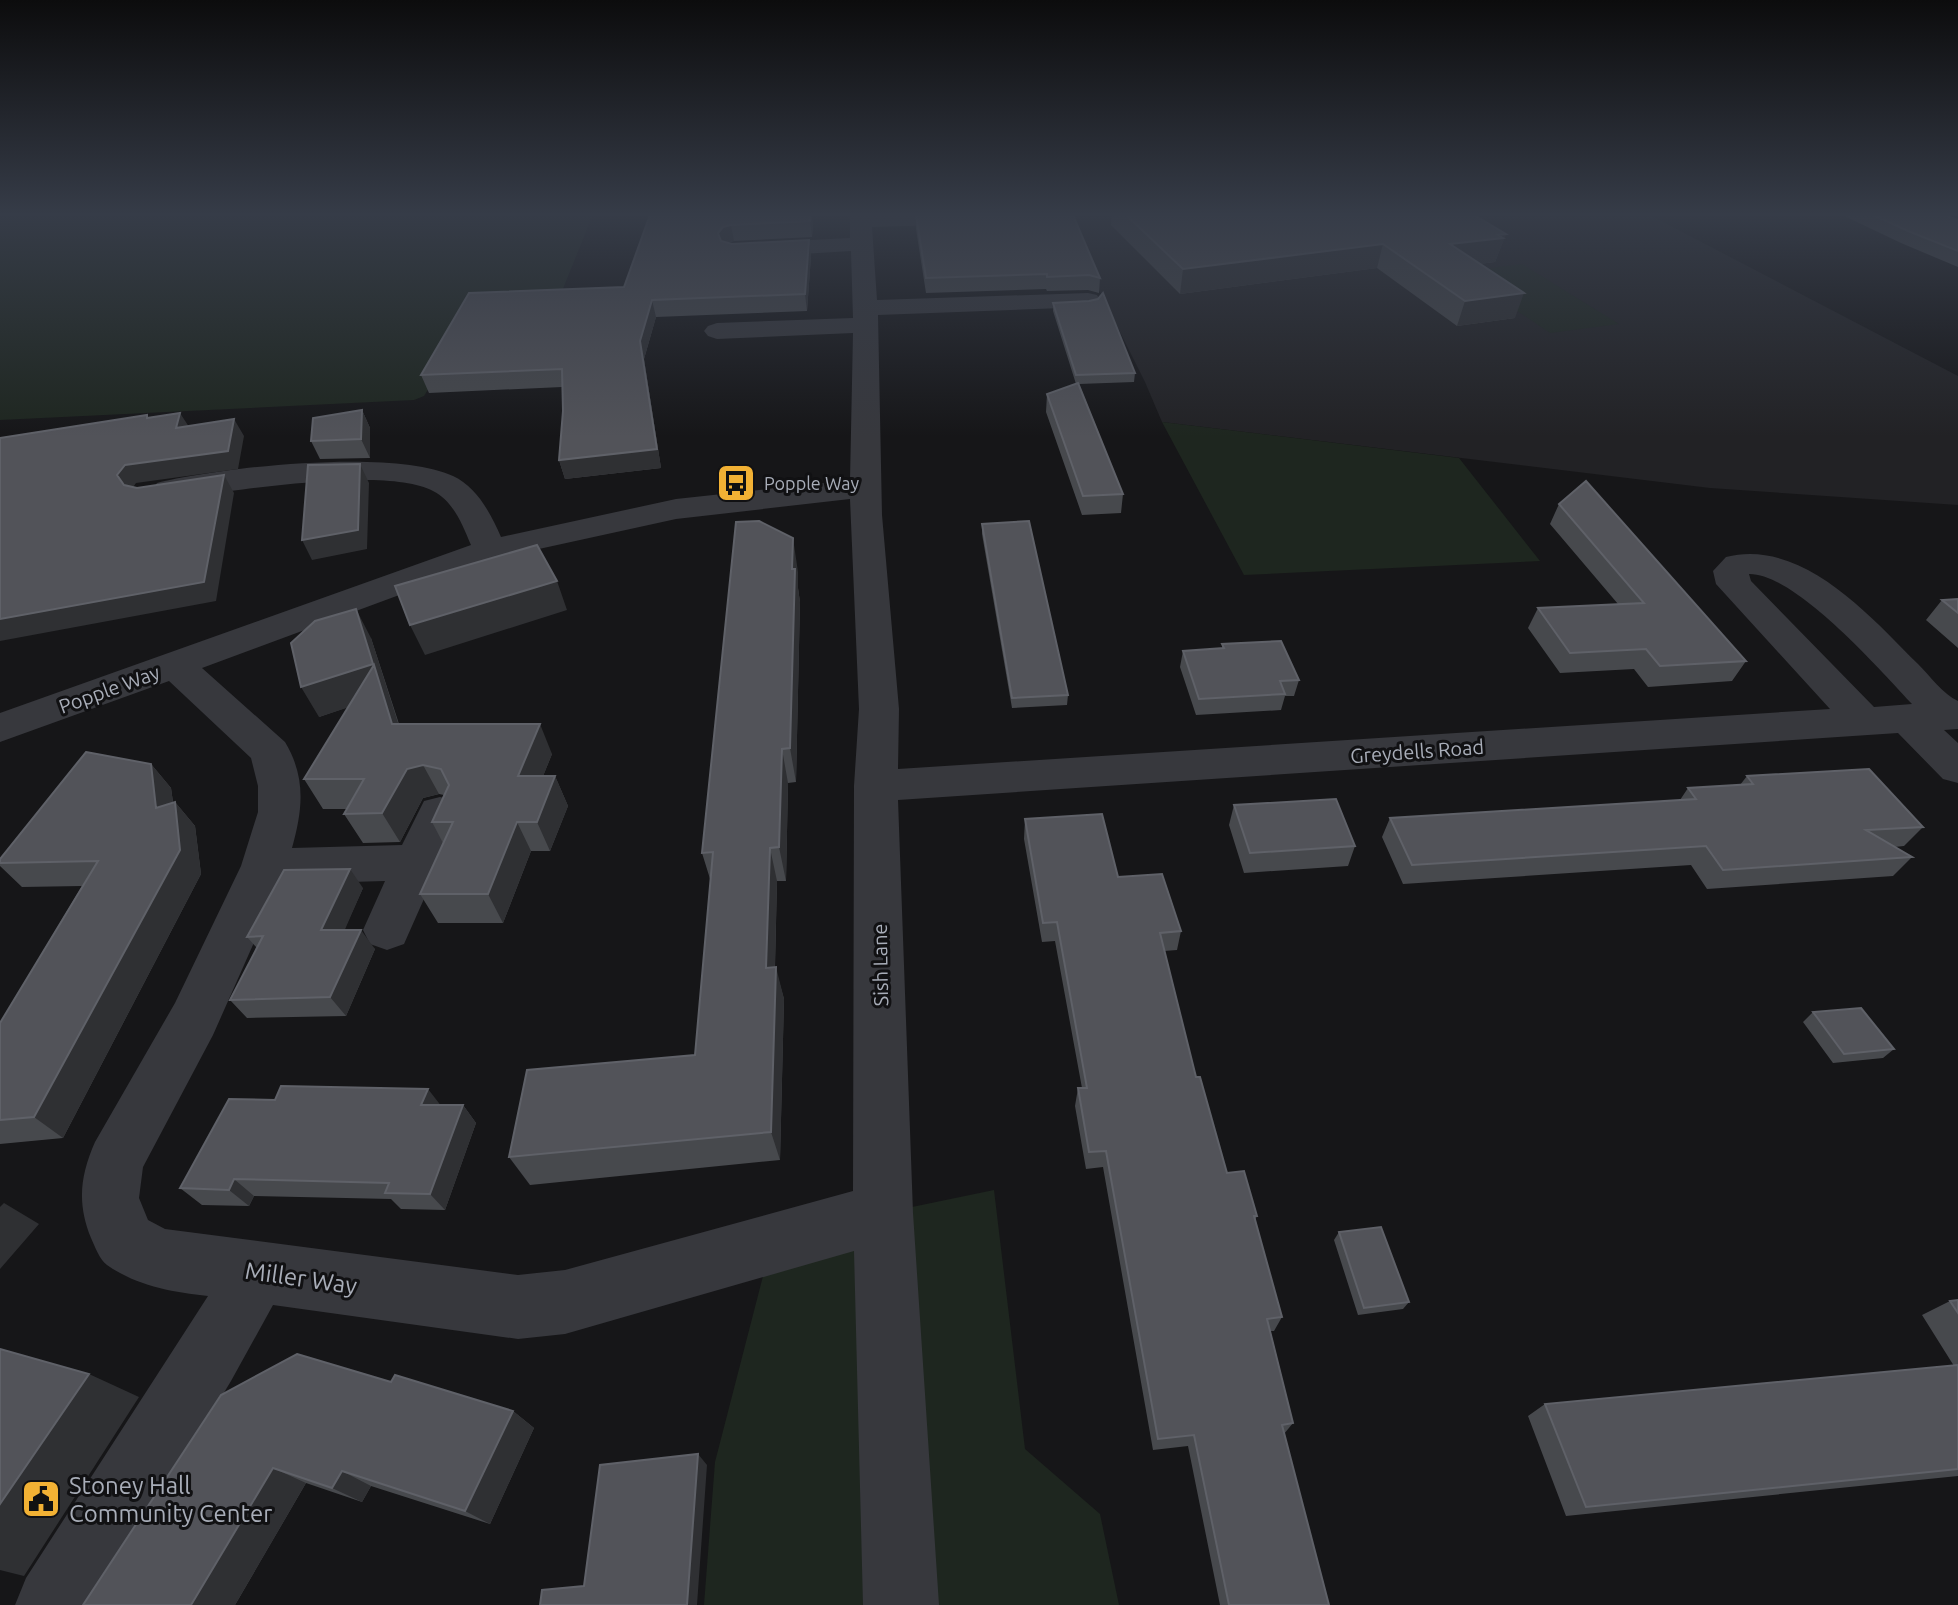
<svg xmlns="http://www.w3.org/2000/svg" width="1958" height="1605" font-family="Ubuntu,sans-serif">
<rect width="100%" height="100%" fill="#161618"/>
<!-- built -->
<path fill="#222225" d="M 1060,212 L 1644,212 L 1958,376 L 1958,505 L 1710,488 L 1162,422 L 1145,382 Z"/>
<!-- green -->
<path fill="#1e261f" d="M 0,212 L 594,212 L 558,301 L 481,303 L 424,396 L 414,400 L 0,420 Z
M 1522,264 L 1619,324 L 1550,333 L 1459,272 Z
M 1162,422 L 1459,458 L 1540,561 L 1244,575 Z
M 994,1190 L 1025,1449 L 1100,1514 L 1119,1605 L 704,1605 L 715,1462 L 771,1245 L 883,1213 Z"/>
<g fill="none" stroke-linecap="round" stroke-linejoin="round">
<!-- minor -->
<path fill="#37383d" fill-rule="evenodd" d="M 850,212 L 871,214 L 978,212 L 988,218 L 977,224 L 872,227 L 877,300 L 1088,293 L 1097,295 L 1100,300 L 1097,305 L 1088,307 L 878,315 L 882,515 L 899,709 L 898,769 L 1830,709 L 1716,584 L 1713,571 L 1726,557 C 1802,538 1869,615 1918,664 C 1930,676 1943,694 1958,701 L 1958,729 L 1944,730 L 1958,743 L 1958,783 L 1943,779 L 1898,733 L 898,800 L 913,1213 L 939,1605 L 863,1605 L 854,1251 L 565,1334 L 518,1339 L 273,1305 L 231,1381 L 96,1605 L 15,1605 L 26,1578 L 208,1296 C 172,1292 137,1286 107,1265 C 100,1260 95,1247 91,1238 C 77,1204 80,1176 95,1142 L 175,1003 L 241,866 L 258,812 L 258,786 L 251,758 L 169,681 L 0,742 L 0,713 L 471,545 C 462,524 454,502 433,491 C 386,465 225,492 168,500 L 157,497 L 152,490 L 157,483 C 221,467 394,448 453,476 C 477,487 491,514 501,537 L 676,499 L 850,480 L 853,333 L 717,339 L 708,336 L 704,331 L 708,326 L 717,323 L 853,318 L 851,251 L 752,257 L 744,255 L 741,250 L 744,245 L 752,243 L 850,238 ZM 850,499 L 859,709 L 854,786 L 853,1191 L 565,1270 L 518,1275 L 165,1229 L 148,1220 L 139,1198 L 143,1167 L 213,1035 L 280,884 L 385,881 L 363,930 L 370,944 L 387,950 L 404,944 L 462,813 L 456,801 L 440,797 L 424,801 L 402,845 L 292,848 C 303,809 306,777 285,742 L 202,668 L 502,557 L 676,519 ZM 1749,574 C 1795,573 1881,671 1912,704 L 1874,707 L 1751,581 Z"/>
</g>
<!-- wall -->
<path fill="#47494d" d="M 651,212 L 811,212 L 813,225 L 812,237 L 734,241 L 726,243 L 732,244 L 809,240 L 811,256 L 807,311 L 656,317 L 644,359 L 661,468 L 565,479 L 559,460 L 563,411 L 562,387 L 429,393 L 421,375 L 624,287 Z
M 1112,212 L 1469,212 L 1506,234 L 1495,262 L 1479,264 L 1515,318 L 1457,326 L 1377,268 L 1180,294 L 1111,225 Z
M 1836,212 L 1935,212 L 1958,220 L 1958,267 L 1901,243 Z
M 1947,212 L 1958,212 L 1958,216 Z
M 916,215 L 1057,216 L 1100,278 L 1099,293 L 1088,290 L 1047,291 L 1046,289 L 926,293 L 916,229 Z
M 1053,303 L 1135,373 L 1134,382 L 1079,384 L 1123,494 L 1121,513 L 1082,515 L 1046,412 L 1047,394 L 1076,384 L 1053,311 Z
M 362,410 L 370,428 L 370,458 L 320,459 L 311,441 Z
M 1559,504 L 1746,661 L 1732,681 L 1648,687 L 1634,669 L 1560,673 L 1528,628 L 1538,608 L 1618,604 L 1550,524 Z
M 982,524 L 1068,695 L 1067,705 L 1012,708 L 982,534 Z
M 798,572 L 798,588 L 800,602 L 796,782 L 788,783 L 786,881 L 777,881 L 775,967 L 784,999 L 780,1160 L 530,1185 L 509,1157 L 695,1055 L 711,882 L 702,853 Z
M 1958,599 L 1958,648 L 1926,620 L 1942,600 Z
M 371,638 L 399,724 L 552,754 L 543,776 L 555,776 L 568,806 L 550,851 L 531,851 L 503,923 L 438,923 L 420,894 L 443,843 L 432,822 L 444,795 L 439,794 L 423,798 L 400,842 L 363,843 L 344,814 L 347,809 L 323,809 L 304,779 L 348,707 L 319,717 Z
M 1222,644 L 1299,680 L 1294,696 L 1285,696 L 1281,710 L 1196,715 L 1180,667 L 1183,651 L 1222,648 Z
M 151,764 L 171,788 L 173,802 L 175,802 L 195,826 L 201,874 L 63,1138 L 0,1144 L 0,1023 L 82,886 L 22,887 L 0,866 L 0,863 Z
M 1747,776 L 1923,827 L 1904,846 L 1894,847 L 1912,857 L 1893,876 L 1707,889 L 1691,865 L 1403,884 L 1382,837 L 1390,818 L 1680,800 L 1688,788 L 1740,785 Z
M 1234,805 L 1355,846 L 1348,866 L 1244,873 L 1229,825 Z
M 1025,819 L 1118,877 L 1181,931 L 1177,950 L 1164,951 L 1196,1077 L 1227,1173 L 1257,1216 L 1255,1220 L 1282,1317 L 1274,1331 L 1270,1331 L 1293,1423 L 1284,1434 L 1329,1605 L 1220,1605 L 1188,1446 L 1153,1450 L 1103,1167 L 1086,1169 L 1075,1106 L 1078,1088 L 1082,1088 L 1055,941 L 1042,942 L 1024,839 Z
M 363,888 L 344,930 L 375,949 L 346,1016 L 247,1018 L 230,1000 L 257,948 L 247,937 Z
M 1813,1012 L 1894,1049 L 1883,1058 L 1833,1063 L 1803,1022 Z
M 440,1105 L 463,1105 L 476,1123 L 445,1210 L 401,1209 L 391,1199 L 254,1196 L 249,1206 L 202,1205 L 180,1188 Z
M 1339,1232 L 1409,1302 L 1403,1309 L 1358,1315 L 1334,1240 Z
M 1958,1300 L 1958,1476 L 1566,1516 L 1528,1416 L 1545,1404 L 1954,1366 L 1922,1315 L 1950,1301 Z
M 391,1382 L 513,1411 L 534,1428 L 490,1524 L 371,1486 L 362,1502 L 306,1483 L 235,1605 L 83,1605 Z"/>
<!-- shaded-wall -->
<path fill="#2f3033" d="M 811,212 L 813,225 L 812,237 L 810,221 Z
M 731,225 L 734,241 L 725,243 L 720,249 L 718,233 L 723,227 Z
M 1506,234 L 1495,262 L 1443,268 L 1450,244 Z
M 809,240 L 811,256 L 807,311 L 805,294 Z
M 1383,244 L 1377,268 L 1180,294 L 1183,269 Z
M 1524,293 L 1515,318 L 1457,326 L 1465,301 Z
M 652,300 L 656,317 L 644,359 L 661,468 L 565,479 L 559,460 L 640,341 Z
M 362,410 L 370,428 L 370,458 L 361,439 Z
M 180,413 L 191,430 L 176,428 Z
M 234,419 L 244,436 L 238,469 L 136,483 L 129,493 L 117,475 L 125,465 Z
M 360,464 L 369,483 L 367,549 L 312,560 L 302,540 Z
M 224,475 L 234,493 L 216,601 L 0,641 L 0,619 Z
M 793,538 L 798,572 L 798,588 L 800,602 L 796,782 L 790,748 Z
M 557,581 L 567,610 L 425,655 L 410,625 Z
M 356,609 L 371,638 L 408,754 L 392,724 L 383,696 L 319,717 L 301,687 Z
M 540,724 L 552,754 L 531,806 L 518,776 Z
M 782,749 L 788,783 L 786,881 L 779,847 Z
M 151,764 L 171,788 L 177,832 L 156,808 Z
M 423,765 L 439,794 L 423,798 L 400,842 L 382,813 L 407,769 Z
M 555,776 L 568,806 L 550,851 L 537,822 Z
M 175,802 L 195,826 L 201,874 L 63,1138 L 34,1117 Z
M 517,822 L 531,851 L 503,923 L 488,894 Z
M 770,848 L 777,881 L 774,1000 L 766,968 Z
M 350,869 L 363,888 L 336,950 L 321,930 Z
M 361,930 L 375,949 L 346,1016 L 330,997 Z
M 776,967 L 784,999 L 780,1160 L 771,1132 Z
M 428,1089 L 442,1107 L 421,1105 Z
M 463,1105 L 476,1123 L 445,1210 L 430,1194 Z
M 234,1179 L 254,1196 L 249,1206 L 229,1190 Z
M 4,1203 L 39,1224 L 0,1269 L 0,1207 Z
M 89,1374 L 139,1397 L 24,1576 L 0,1570 L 0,1504 Z
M 513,1411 L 534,1428 L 490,1524 L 465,1511 Z
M 698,1454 L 707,1465 L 697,1605 L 687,1605 Z
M 273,1468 L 306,1483 L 235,1605 L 191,1605 Z
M 342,1471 L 371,1486 L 362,1502 L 332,1488 Z"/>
<!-- building -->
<path fill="#525359" stroke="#5f6168" stroke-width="2" d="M 651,212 L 811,212 L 810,221 L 731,225 L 723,227 L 718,233 L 721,241 L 732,244 L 809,240 L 805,294 L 652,300 L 640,341 L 657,449 L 559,460 L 563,411 L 562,369 L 421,375 L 469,293 L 624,287 Z
M 1030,212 L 1055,212 L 1057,216 L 1073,215 L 1100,278 L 1089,275 L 1047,277 L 1047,274 L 926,278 L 916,215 Z
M 1123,212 L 1469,212 L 1506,234 L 1498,235 L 1503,238 L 1450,244 L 1524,293 L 1465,301 L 1383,244 L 1183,269 Z
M 1867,212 L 1935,212 L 1958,220 L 1958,251 L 1908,231 Z
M 1103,293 L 1135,373 L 1076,375 L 1053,303 L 1089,301 L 1098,299 Z
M 1078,383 L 1123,494 L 1083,496 L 1047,394 Z
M 362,410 L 361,439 L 311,441 L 313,418 Z
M 180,413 L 176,428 L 234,419 L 228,451 L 125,465 L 117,475 L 124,485 L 137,488 L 224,475 L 204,582 L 0,619 L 0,438 L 147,415 L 147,418 Z
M 360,464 L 358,530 L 302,540 L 308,465 Z
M 1586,481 L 1746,661 L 1660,666 L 1646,649 L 1570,653 L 1538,608 L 1644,603 L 1559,504 Z
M 759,521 L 793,538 L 792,569 L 795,569 L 790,748 L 782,749 L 779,847 L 770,848 L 766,968 L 776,967 L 771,1132 L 509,1157 L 527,1070 L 695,1055 L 713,852 L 702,853 L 736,522 Z
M 1029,521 L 1068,695 L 1012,698 L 982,524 Z
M 537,545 L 557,581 L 410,625 L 395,586 Z
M 1958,599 L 1958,613 L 1942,600 Z
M 356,609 L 373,664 L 301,687 L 291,643 L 315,621 Z
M 1281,641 L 1299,680 L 1280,681 L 1285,694 L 1199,699 L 1183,651 L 1224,648 L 1222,644 Z
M 374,665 L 392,724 L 540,724 L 518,776 L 555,776 L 537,822 L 517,822 L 488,894 L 420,894 L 453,822 L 432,822 L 449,785 L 441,769 L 423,765 L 407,769 L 382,813 L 344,814 L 364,779 L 304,779 Z
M 86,752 L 151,764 L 156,808 L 175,802 L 180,850 L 34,1117 L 0,1120 L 0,1023 L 98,861 L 0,863 L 0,859 Z
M 1869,769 L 1923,827 L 1866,830 L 1912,857 L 1723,870 L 1706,846 L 1412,865 L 1390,818 L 1696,799 L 1688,788 L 1753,784 L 1747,776 Z
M 1336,799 L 1355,846 L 1250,853 L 1234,805 Z
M 1102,814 L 1118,877 L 1162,874 L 1181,931 L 1160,933 L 1196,1077 L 1200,1077 L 1227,1173 L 1244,1171 L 1257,1216 L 1254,1216 L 1282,1317 L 1267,1319 L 1293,1423 L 1282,1425 L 1329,1605 L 1229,1605 L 1194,1435 L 1158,1439 L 1106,1151 L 1089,1152 L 1078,1088 L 1087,1088 L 1057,922 L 1043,923 L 1025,819 Z
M 350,869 L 321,930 L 361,930 L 330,997 L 230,1000 L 263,936 L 247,937 L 284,870 Z
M 1861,1008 L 1894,1049 L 1844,1054 L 1813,1012 Z
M 281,1086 L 428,1089 L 421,1105 L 463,1105 L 430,1194 L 385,1193 L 389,1183 L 234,1179 L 229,1190 L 180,1188 L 229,1099 L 275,1100 Z
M 1381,1227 L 1409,1302 L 1364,1308 L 1339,1232 Z
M 1958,1300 L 1958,1313 L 1950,1301 Z
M 0,1349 L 89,1374 L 0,1504 Z
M 297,1354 L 391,1382 L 395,1375 L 513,1411 L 465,1511 L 342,1471 L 332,1488 L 273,1468 L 191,1605 L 83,1605 L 221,1395 Z
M 1958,1365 L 1958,1469 L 1586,1507 L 1545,1404 Z
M 698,1454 L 687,1605 L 540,1605 L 542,1590 L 584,1586 L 600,1465 Z"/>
<!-- sky -->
<linearGradient id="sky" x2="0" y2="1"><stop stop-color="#0c0c0d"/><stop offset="0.49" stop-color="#363c48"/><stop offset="1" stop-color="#363c48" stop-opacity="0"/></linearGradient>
<rect width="1958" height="437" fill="url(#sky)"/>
<!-- icons -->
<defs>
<symbol id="bus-square" viewBox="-11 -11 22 22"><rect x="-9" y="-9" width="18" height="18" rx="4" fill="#f2b134" stroke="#111113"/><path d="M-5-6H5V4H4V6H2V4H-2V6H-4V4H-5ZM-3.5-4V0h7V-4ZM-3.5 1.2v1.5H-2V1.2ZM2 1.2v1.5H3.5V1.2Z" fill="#111"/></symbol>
<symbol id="civic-square" viewBox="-11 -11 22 22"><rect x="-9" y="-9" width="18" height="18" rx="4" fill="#f2b134" stroke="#111113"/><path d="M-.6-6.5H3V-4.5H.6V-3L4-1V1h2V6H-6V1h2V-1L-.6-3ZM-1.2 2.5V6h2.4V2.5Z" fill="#111"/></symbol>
</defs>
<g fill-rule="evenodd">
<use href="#bus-square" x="714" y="461" width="44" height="44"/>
<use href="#civic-square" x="19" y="1477" width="44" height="44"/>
</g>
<g text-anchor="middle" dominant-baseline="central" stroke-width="6" stroke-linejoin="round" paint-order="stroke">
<!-- far-poi labels -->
<g font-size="18" fill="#a8adb8" stroke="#111113" text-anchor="start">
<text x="764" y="483">Popple Way</text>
</g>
<!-- street labels -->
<g font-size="20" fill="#a8adb8" stroke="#111113">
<text transform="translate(109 689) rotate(-20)">Popple Way</text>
<text transform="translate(1417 751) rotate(-4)">Greydells Road</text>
<text transform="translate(880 965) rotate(-91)">Sish Lane</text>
</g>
<!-- near-street labels -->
<g font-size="24" fill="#a8adb8" stroke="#111113">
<text transform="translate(301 1278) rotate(8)">Miller Way</text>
</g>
<!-- near-poi labels -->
<g font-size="24" fill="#a8adb8" stroke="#111113" text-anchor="start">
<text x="69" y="1485">Stoney Hall<tspan x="69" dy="28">Community Center</tspan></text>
</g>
</g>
</svg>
